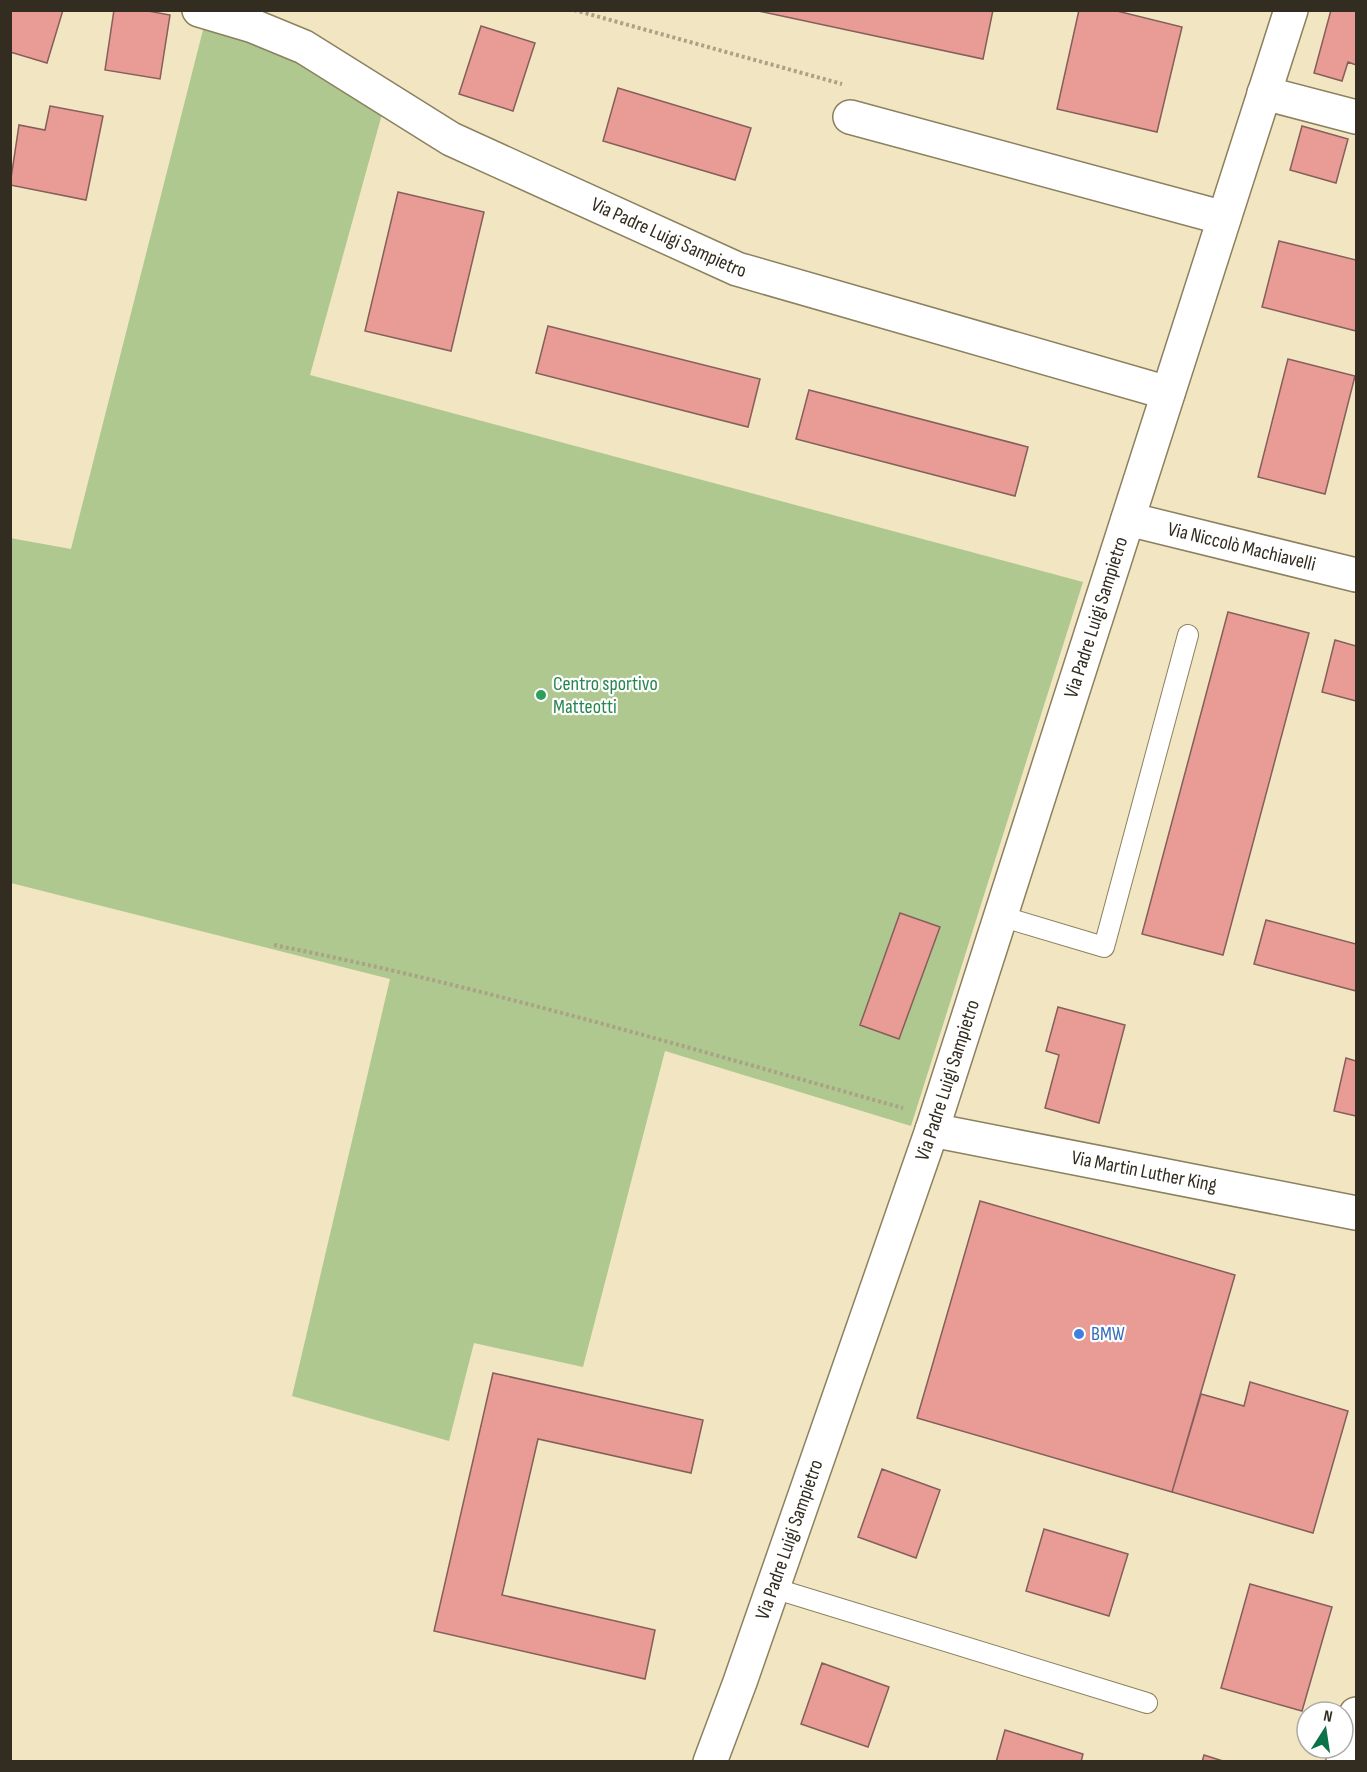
<svg xmlns="http://www.w3.org/2000/svg" width="1367" height="1772" font-family="'Sofia Sans Condensed',sans-serif">
<rect width="100%" height="100%" fill="#f2e5c1"/>
<!-- green -->
<path fill="#aec890" d="M 205,22 L 316,70 L 382,114 L 310,375 L 1083,582 L 911,1126 L 665,1051 L 583,1367 L 474,1343 L 449,1441 L 292,1396 L 390,979 L 11,883 L 10,538 L 71,549 Z"/>
<!-- building -->
<path fill="#e99b95" stroke="#845f5c" stroke-width="1.5" d="M 10,10 L 63,10 L 47,63 L 10,52 Z
M 114,10 L 143,10 L 170,15 L 160,79 L 105,70 Z
M 754,10 L 993,10 L 983,59 Z
M 1079,10 L 1113,10 L 1182,27 L 1157,132 L 1057,109 Z
M 1331,10 L 1356,10 L 1356,65 L 1348,62 L 1342,81 L 1314,73 Z
M 481,26 L 535,43 L 513,111 L 459,94 Z
M 618,88 L 751,128 L 735,180 L 603,141 Z
M 50,106 L 103,116 L 86,200 L 10,185 L 19,125 L 45,130 Z
M 1302,126 L 1348,139 L 1336,183 L 1290,170 Z
M 398,192 L 484,212 L 451,351 L 365,331 Z
M 1279,241 L 1356,260 L 1356,331 L 1262,307 Z
M 548,326 L 760,379 L 748,427 L 536,373 Z
M 1288,359 L 1355,376 L 1325,494 L 1258,477 Z
M 809,390 L 1028,447 L 1015,496 L 796,439 Z
M 1228,612 L 1309,633 L 1223,955 L 1142,934 Z
M 1335,640 L 1356,646 L 1356,701 L 1322,692 Z
M 900,913 L 940,927 L 899,1039 L 860,1025 Z
M 1266,920 L 1356,944 L 1356,991 L 1254,964 Z
M 1058,1007 L 1125,1025 L 1099,1123 L 1045,1108 L 1059,1055 L 1046,1051 Z
M 1346,1058 L 1356,1061 L 1356,1116 L 1334,1111 Z
M 980,1201 L 1235,1275 L 1172,1492 L 917,1418 Z
M 493,1373 L 703,1420 L 691,1473 L 538,1439 L 502,1595 L 655,1630 L 645,1679 L 434,1631 Z
M 1250,1382 L 1348,1411 L 1313,1533 L 1172,1492 L 1201,1394 L 1244,1406 Z
M 882,1469 L 940,1490 L 916,1558 L 858,1537 Z
M 1044,1529 L 1128,1554 L 1109,1616 L 1026,1591 Z
M 1250,1584 L 1332,1607 L 1302,1711 L 1221,1688 Z
M 822,1663 L 889,1687 L 868,1747 L 801,1724 Z
M 1005,1730 L 1083,1754 L 1081,1762 L 996,1762 Z
M 1204,1755 L 1226,1762 L 1202,1762 Z"/>
<g fill="none" stroke-linecap="round" stroke-linejoin="round">
<defs>
<path id="lane" d="M 1000,916 L 1104,947 L 1188,635
M 773,1588 L 1147,1703"/>
<g id="street">
<path id="s1" d="M 199,10 L 253,26 L 304,47 L 451,139 L 737,269 L 1168,393"/>
<path d="M 1264,93 L 1356,117"/>
<path d="M 850,117 L 1224,218"/>
<path id="s2" d="M 1128,519 L 1356,575"/>
<path id="s3" d="M 932,1130 L 1356,1213"/>
<path id="s4" d="M 710,1762 L 740,1682 L 932,1130 L 1291,10"/>
<path d="M 1343,1762 L 1356,1714"/>
</g>
</defs>
<!-- lane casing -->
<use href="#lane" stroke="#8b805f" stroke-width="22"/>
<!-- street casing -->
<use href="#street" stroke="#8b805f" stroke-width="36"/>
<!-- path -->
<path stroke="#aba185" stroke-width="4" stroke-dasharray="3 3" stroke-linecap="butt" d="M 574,10 L 842,84
M 274,945 C 486,987 695,1050 903,1108"/>
<!-- lane -->
<use href="#lane" stroke="#fff" stroke-width="20"/>
<!-- street -->
<use href="#street" stroke="#fff" stroke-width="33"/>
</g>
<!-- markers -->
<circle fill="#2e9e5b" stroke="#fff" stroke-width="2" cx="541" cy="695" r="6"/>
<circle fill="#3f7fe0" stroke="#fff" stroke-width="2" cx="1079" cy="1334" r="6"/>
<g text-anchor="middle" dominant-baseline="central" stroke-width="4.5" stroke-linejoin="round" paint-order="stroke">
<!-- street labels -->
<g font-size="20" fill="#322d20" stroke="#fff">
<text stroke="none"><textPath href="#s1" startOffset="524">Via Padre Luigi Sampietro</textPath></text>
<text stroke="none"><textPath href="#s2" startOffset="117">Via Niccolò Machiavelli</textPath></text>
<text stroke="none"><textPath href="#s4" startOffset="1208">Via Padre Luigi Sampietro</textPath></text>
<text stroke="none"><textPath href="#s4" startOffset="722">Via Padre Luigi Sampietro</textPath></text>
<text stroke="none"><textPath href="#s3" startOffset="216">Via Martin Luther King</textPath></text>
<text stroke="none"><textPath href="#s4" startOffset="236">Via Padre Luigi Sampietro</textPath></text>
</g>
<!-- leisure labels -->
<g font-size="20" fill="#27864d" stroke="#fff" text-anchor="start">
<text x="553" y="684">Centro sportivo<tspan x="553" dy="23">Matteotti</tspan></text>
</g>
<!-- shop labels -->
<g font-size="20" fill="#366cbe" stroke="#fff" text-anchor="start">
<text x="1091" y="1334">BMW</text>
</g>
</g>
<!-- border -->
<rect width="1367" height="1772" fill="none" stroke="#322d20" stroke-width="24"/>
<!-- north arrow -->
<g transform="translate(1325 1730) rotate(12)"><circle r="28" fill="#ffffff" stroke="#adaba6" stroke-width="1.5"/>
<path d="M0-4.5L10 22L0 15L-10 22Z" fill="#0c7249"/>
<text y="-9" font-size="16" font-weight="bold" text-anchor="middle" fill="#322d20">N</text>
</g>
</svg>
